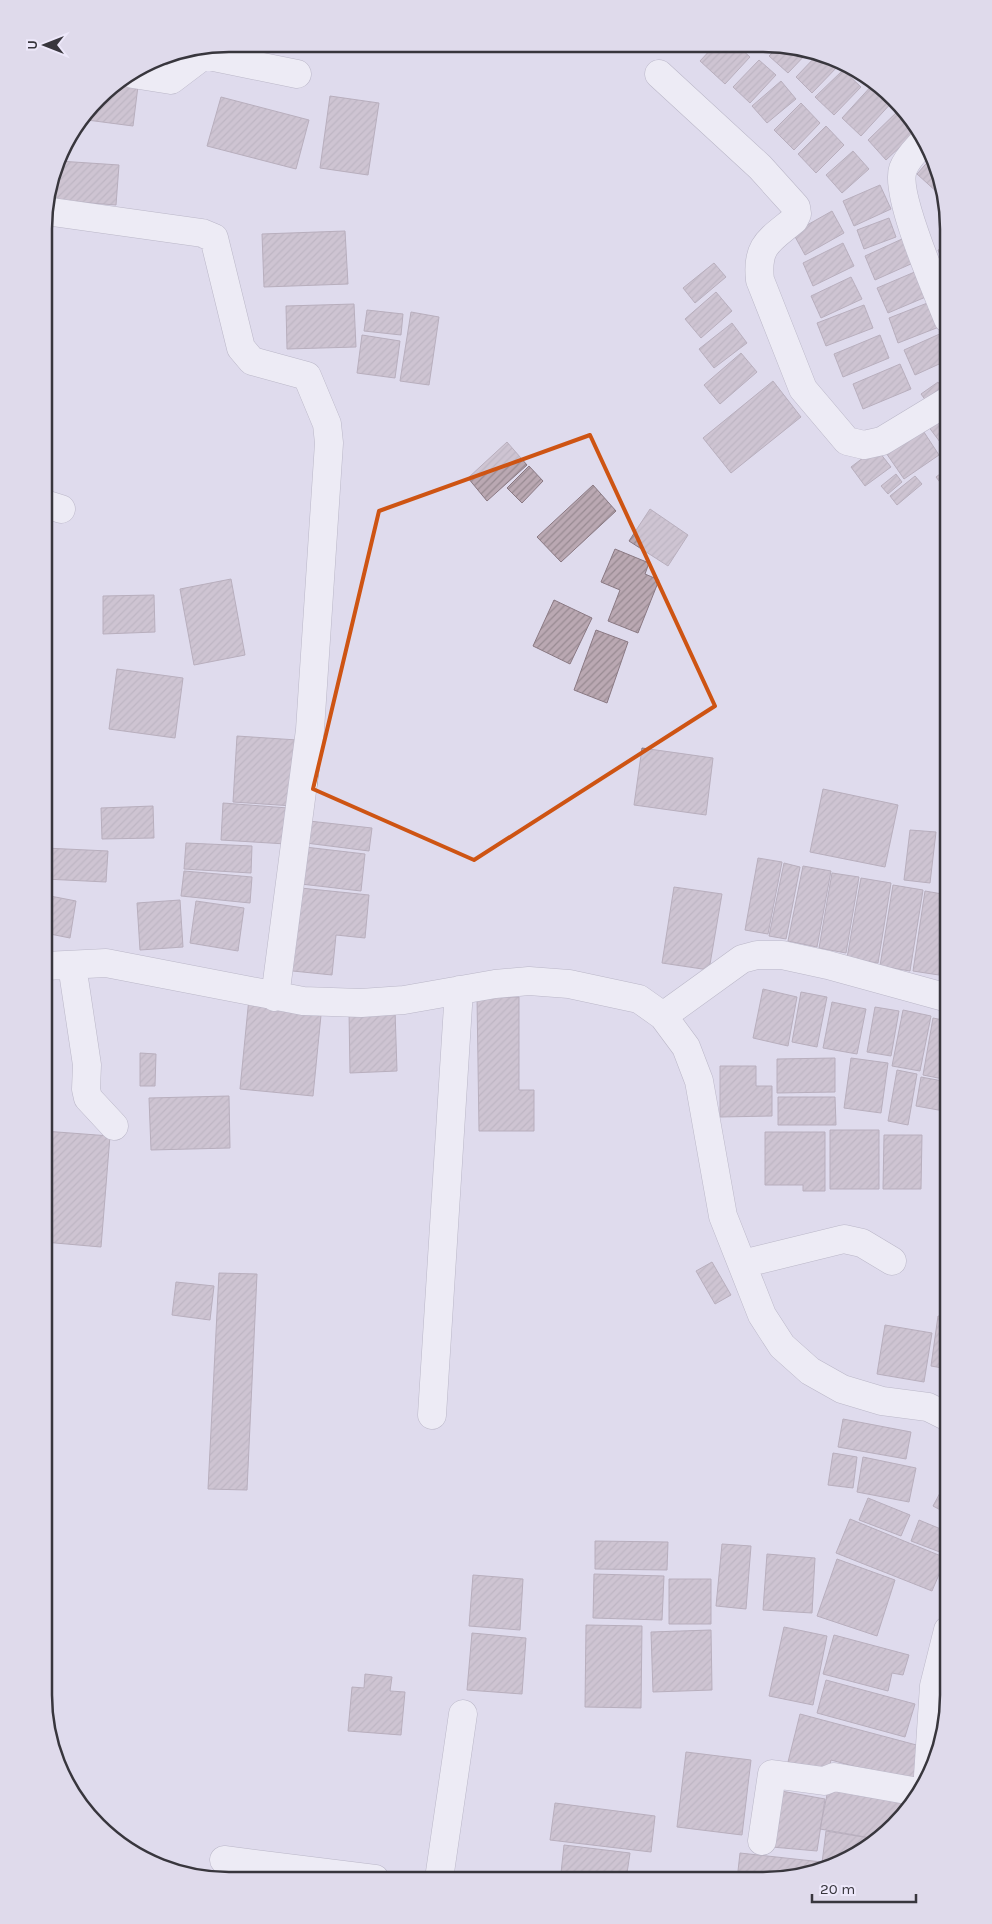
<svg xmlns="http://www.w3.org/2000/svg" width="992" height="1924" font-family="Karla,sans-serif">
<defs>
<pattern id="building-hatch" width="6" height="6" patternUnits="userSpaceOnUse" patternTransform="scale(1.25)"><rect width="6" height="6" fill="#baa8b2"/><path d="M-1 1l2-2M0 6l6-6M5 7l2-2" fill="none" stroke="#988a92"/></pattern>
</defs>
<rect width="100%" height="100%" fill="#dfdbed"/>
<!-- building -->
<path fill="url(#building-hatch)" stroke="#8a7983" d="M 713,47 L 739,47 L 750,57 L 725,84 L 700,61 Z
M 761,47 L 771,47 L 766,52 Z
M 778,47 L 798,47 L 809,51 L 788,73 L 769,56 Z
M 818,54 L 840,64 L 812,93 L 796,77 Z
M 759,60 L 776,75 L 750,103 L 733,87 Z
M 843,70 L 861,87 L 834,115 L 815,97 Z
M 781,81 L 796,99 L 767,123 L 752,106 Z
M 118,83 L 138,86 L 133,126 L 87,120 L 88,115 L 107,90 Z
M 874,83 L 894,100 L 861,136 L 842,118 Z
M 330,96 L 379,103 L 368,175 L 320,168 Z
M 221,97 L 309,120 L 296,169 L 207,146 Z
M 801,103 L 820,123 L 794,150 L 774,130 Z
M 901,108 L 918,130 L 886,160 L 868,140 Z
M 826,126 L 844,145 L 816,173 L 798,154 Z
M 853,151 L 869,169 L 842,193 L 826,175 Z
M 932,157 L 938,170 L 942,191 L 939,194 L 917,174 Z
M 59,161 L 119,165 L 116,205 L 51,200 L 52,182 Z
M 880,185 L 891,209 L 854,226 L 843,201 Z
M 832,211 L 844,233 L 805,255 L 793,233 Z
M 889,218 L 896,237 L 864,249 L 857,230 Z
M 345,231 L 348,284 L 264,287 L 262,234 Z
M 902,239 L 913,263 L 875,280 L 865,256 Z
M 843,243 L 854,266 L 813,286 L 803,263 Z
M 948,246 L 948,275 L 938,250 Z
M 714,263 L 726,277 L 695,303 L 683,288 Z
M 917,271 L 928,296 L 888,313 L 877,288 Z
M 851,277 L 862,299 L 821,318 L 811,296 Z
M 716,292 L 732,311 L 701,338 L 685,319 Z
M 930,302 L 939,327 L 898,343 L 889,318 Z
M 354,304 L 356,347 L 287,349 L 286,306 Z
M 864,305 L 873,328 L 826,346 L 817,323 Z
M 367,310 L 403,314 L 401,335 L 364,331 Z
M 411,312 L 439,317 L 429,385 L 400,381 Z
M 732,323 L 747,343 L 714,368 L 699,349 Z
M 944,332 L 948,341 L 948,360 L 915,375 L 904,350 Z
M 362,335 L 400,341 L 395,378 L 357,373 Z
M 880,335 L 889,358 L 843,377 L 834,354 Z
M 741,353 L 757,372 L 720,404 L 704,385 Z
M 900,364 L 911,389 L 863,409 L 853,384 Z
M 773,381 L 801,417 L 731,473 L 703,438 Z
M 938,382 L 946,395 L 929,405 L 921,394 Z
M 948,406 L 948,442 L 943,446 L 925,422 Z
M 920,426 L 939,455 L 904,479 L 884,450 Z
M 507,442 L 527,465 L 487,501 L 468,478 Z
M 876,448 L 891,467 L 865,486 L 851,467 Z
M 529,466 L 543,481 L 522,503 L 507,488 Z
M 948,468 L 948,493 L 936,477 Z
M 896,474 L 902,482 L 888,494 L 881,486 Z
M 915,476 L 922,484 L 897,505 L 890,496 Z
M 593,485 L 616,511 L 561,562 L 537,537 Z
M 650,509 L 688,535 L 668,566 L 629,541 Z
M 615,549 L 649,563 L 645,574 L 659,580 L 638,633 L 608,621 L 620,590 L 601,582 Z
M 231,579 L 245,655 L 194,665 L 180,589 Z
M 154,595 L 155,632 L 103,634 L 103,596 Z
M 554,600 L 592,618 L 570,664 L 533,646 Z
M 596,630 L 628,642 L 607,703 L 574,690 Z
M 117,669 L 183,678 L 175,738 L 109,729 Z
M 237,736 L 297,740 L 293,806 L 233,802 Z
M 642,748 L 713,758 L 706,815 L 634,805 Z
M 823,789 L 898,805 L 885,867 L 810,852 Z
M 223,803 L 288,808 L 286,844 L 221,840 Z
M 153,806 L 154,838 L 102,839 L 101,808 Z
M 309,821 L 372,828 L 369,851 L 306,843 Z
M 910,830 L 936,832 L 930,883 L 904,880 Z
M 186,843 L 252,846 L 251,873 L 184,869 Z
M 305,847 L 365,854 L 361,891 L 301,884 Z
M 45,848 L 108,851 L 106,882 L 45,879 Z
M 758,858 L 782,862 L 768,934 L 745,930 Z
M 784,863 L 800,867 L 786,939 L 769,936 Z
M 803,866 L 831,871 L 817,947 L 788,941 Z
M 184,871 L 252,877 L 250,903 L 181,896 Z
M 832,873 L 859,877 L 846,953 L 819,948 Z
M 861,878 L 891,883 L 878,963 L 847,958 Z
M 893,885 L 923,890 L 910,971 L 880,966 Z
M 291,887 L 369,895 L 365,938 L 336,935 L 332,975 L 283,970 Z
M 674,887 L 722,894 L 709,970 L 662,963 Z
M 925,891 L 948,895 L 948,916 L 939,975 L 913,971 Z
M 45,895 L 76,901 L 70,938 L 45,933 Z
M 180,900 L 183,947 L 140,950 L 137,903 Z
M 196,901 L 244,908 L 238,951 L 190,943 Z
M 763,989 L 797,997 L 788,1046 L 753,1038 Z
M 801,992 L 827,997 L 817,1047 L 792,1042 Z
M 477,997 L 519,997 L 519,1090 L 534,1090 L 534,1131 L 479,1131 Z
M 249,998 L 322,1005 L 313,1096 L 240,1089 Z
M 832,1002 L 866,1009 L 857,1054 L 823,1048 Z
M 875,1007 L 899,1011 L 891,1056 L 867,1052 Z
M 395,1010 L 397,1071 L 350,1073 L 349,1011 Z
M 903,1010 L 931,1016 L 920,1071 L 892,1066 Z
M 933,1018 L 948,1021 L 948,1080 L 923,1075 Z
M 140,1053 L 156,1054 L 155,1086 L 140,1086 Z
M 835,1058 L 835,1092 L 777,1093 L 777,1059 Z
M 851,1058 L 888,1063 L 881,1113 L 844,1108 Z
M 720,1066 L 756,1066 L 756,1086 L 772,1086 L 772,1116 L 720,1117 Z
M 897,1070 L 917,1074 L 908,1125 L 888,1121 Z
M 921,1077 L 948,1082 L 944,1111 L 916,1106 Z
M 229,1096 L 230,1148 L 151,1150 L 149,1098 Z
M 778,1097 L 835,1097 L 836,1125 L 778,1125 Z
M 830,1130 L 879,1130 L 879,1189 L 830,1189 Z
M 44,1131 L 110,1136 L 101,1247 L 44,1242 Z
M 765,1132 L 825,1132 L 825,1191 L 803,1191 L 803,1185 L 765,1185 Z
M 884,1135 L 922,1135 L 921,1189 L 883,1189 Z
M 712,1262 L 731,1295 L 715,1304 L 696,1271 Z
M 219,1273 L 257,1274 L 247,1490 L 208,1489 Z
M 176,1282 L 214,1286 L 210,1320 L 172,1315 Z
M 938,1316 L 948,1317 L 948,1369 L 931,1366 Z
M 885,1325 L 932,1333 L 924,1382 L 877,1374 Z
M 843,1419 L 911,1432 L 906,1459 L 838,1447 Z
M 833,1453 L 857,1457 L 853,1488 L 828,1485 Z
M 863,1457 L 916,1468 L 909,1502 L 857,1492 Z
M 948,1478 L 948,1514 L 933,1506 Z
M 868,1498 L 910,1515 L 901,1536 L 859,1520 Z
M 850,1519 L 946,1558 L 932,1591 L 836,1553 Z
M 919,1520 L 948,1532 L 948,1546 L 945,1554 L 911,1541 Z
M 595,1541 L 668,1542 L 667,1570 L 595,1569 Z
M 722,1544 L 751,1546 L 746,1609 L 716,1606 Z
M 767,1554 L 815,1558 L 812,1613 L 763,1610 Z
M 837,1559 L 895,1580 L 877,1636 L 817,1616 Z
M 594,1574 L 664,1576 L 662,1620 L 593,1618 Z
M 473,1575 L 523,1579 L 520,1630 L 469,1626 Z
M 669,1579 L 711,1579 L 711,1624 L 669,1624 Z
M 586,1625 L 642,1626 L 641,1708 L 585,1707 Z
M 784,1627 L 827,1636 L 813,1705 L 769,1696 Z
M 711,1630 L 712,1690 L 653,1692 L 651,1632 Z
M 472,1633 L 526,1638 L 522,1694 L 467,1690 Z
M 834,1635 L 909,1655 L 903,1675 L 892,1673 L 888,1691 L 823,1674 Z
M 365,1674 L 392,1677 L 390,1691 L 405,1692 L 401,1735 L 348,1731 L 352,1687 L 364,1688 Z
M 826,1680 L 915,1704 L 905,1737 L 817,1713 Z
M 800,1714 L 924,1747 L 915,1783 L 831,1760 L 828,1773 L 788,1762 Z
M 686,1752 L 751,1760 L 742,1835 L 677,1827 Z
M 829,1785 L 914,1800 L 910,1808 L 877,1839 L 820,1829 Z
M 781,1791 L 825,1799 L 817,1851 L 772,1847 Z
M 555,1803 L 655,1816 L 651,1852 L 550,1840 Z
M 826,1831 L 876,1839 L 866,1849 L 821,1871 Z
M 564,1845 L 630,1853 L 626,1880 L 561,1873 Z
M 740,1853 L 822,1862 L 821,1871 L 762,1880 L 737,1880 Z"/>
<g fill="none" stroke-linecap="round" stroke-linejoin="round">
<defs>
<path id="minor" d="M 133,74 L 171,80 L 204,55 L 297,74
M 659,74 L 760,167 L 796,207 L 797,214 L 794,220 C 770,240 756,245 760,280 L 803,389 L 847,441 L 864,445 L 882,441 L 948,401
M 924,141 C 917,149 907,158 903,169 C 894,194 937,291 948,319
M 45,211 L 202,233 L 214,238 L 241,348 L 252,361 L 307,376 L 327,424 L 329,443 L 310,730 L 275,997
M 45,504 L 61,509
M 72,965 L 87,1065 L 86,1089 L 88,1098 L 114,1126
M 45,966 L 106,963 L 303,1001 L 361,1003 L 404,1000 L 495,984 L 529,981 L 569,984 L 639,999 L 663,1016 L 686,1047 L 699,1081 L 723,1216 L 762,1315 L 782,1346 L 810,1371 L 842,1389 L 882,1401 L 928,1407 L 948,1417
M 663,1016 L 742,959 L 757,955 L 782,955 L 828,965 L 948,998
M 742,1264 L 844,1239 L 862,1243 L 892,1261
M 432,1415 L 459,990
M 928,1776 L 934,1686 L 948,1630
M 762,1841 L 772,1774 L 824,1781 L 834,1777 L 918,1792
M 224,1860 L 375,1879
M 439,1879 L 463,1714"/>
</defs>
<!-- minor casing -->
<use href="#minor" stroke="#908c9c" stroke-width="29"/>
<!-- minor -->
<use href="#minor" stroke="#fff" stroke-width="28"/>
</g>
<!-- marked area -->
<path d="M0 0H992V1924H0ZM 590,435 L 715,706 L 474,860 L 313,789 L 379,511 Z" fill="#dfdbed" fill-opacity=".55" fill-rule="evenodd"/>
<path fill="none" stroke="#ce5413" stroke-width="4" stroke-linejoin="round" d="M 590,435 L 715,706 L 474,860 L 313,789 L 379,511 Z"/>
<!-- crop -->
<path d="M0 0H992V1924H0ZM229 52H763A177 177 0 0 1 940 229V1695A177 177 0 0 1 763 1872H229A177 177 0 0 1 52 1695V229A177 177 0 0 1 229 52Z" fill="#dfdaeb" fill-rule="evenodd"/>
<path fill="none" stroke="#38363d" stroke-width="2.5" d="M229 52H763A177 177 0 0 1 940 229V1695A177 177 0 0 1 763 1872H229A177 177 0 0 1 52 1695V229A177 177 0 0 1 229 52Z"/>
<!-- north arrow -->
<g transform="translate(45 45) rotate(270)" stroke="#ede8fa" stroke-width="4" paint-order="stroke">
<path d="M0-4L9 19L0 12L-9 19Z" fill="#38363d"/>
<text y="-8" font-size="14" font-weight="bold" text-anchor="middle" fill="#38363d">U</text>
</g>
<!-- scale -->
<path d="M812 1894v8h104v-8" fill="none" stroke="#38363d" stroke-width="2.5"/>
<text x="820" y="1894" font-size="15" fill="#38363d" stroke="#ede8fa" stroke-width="4" paint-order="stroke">20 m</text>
</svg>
